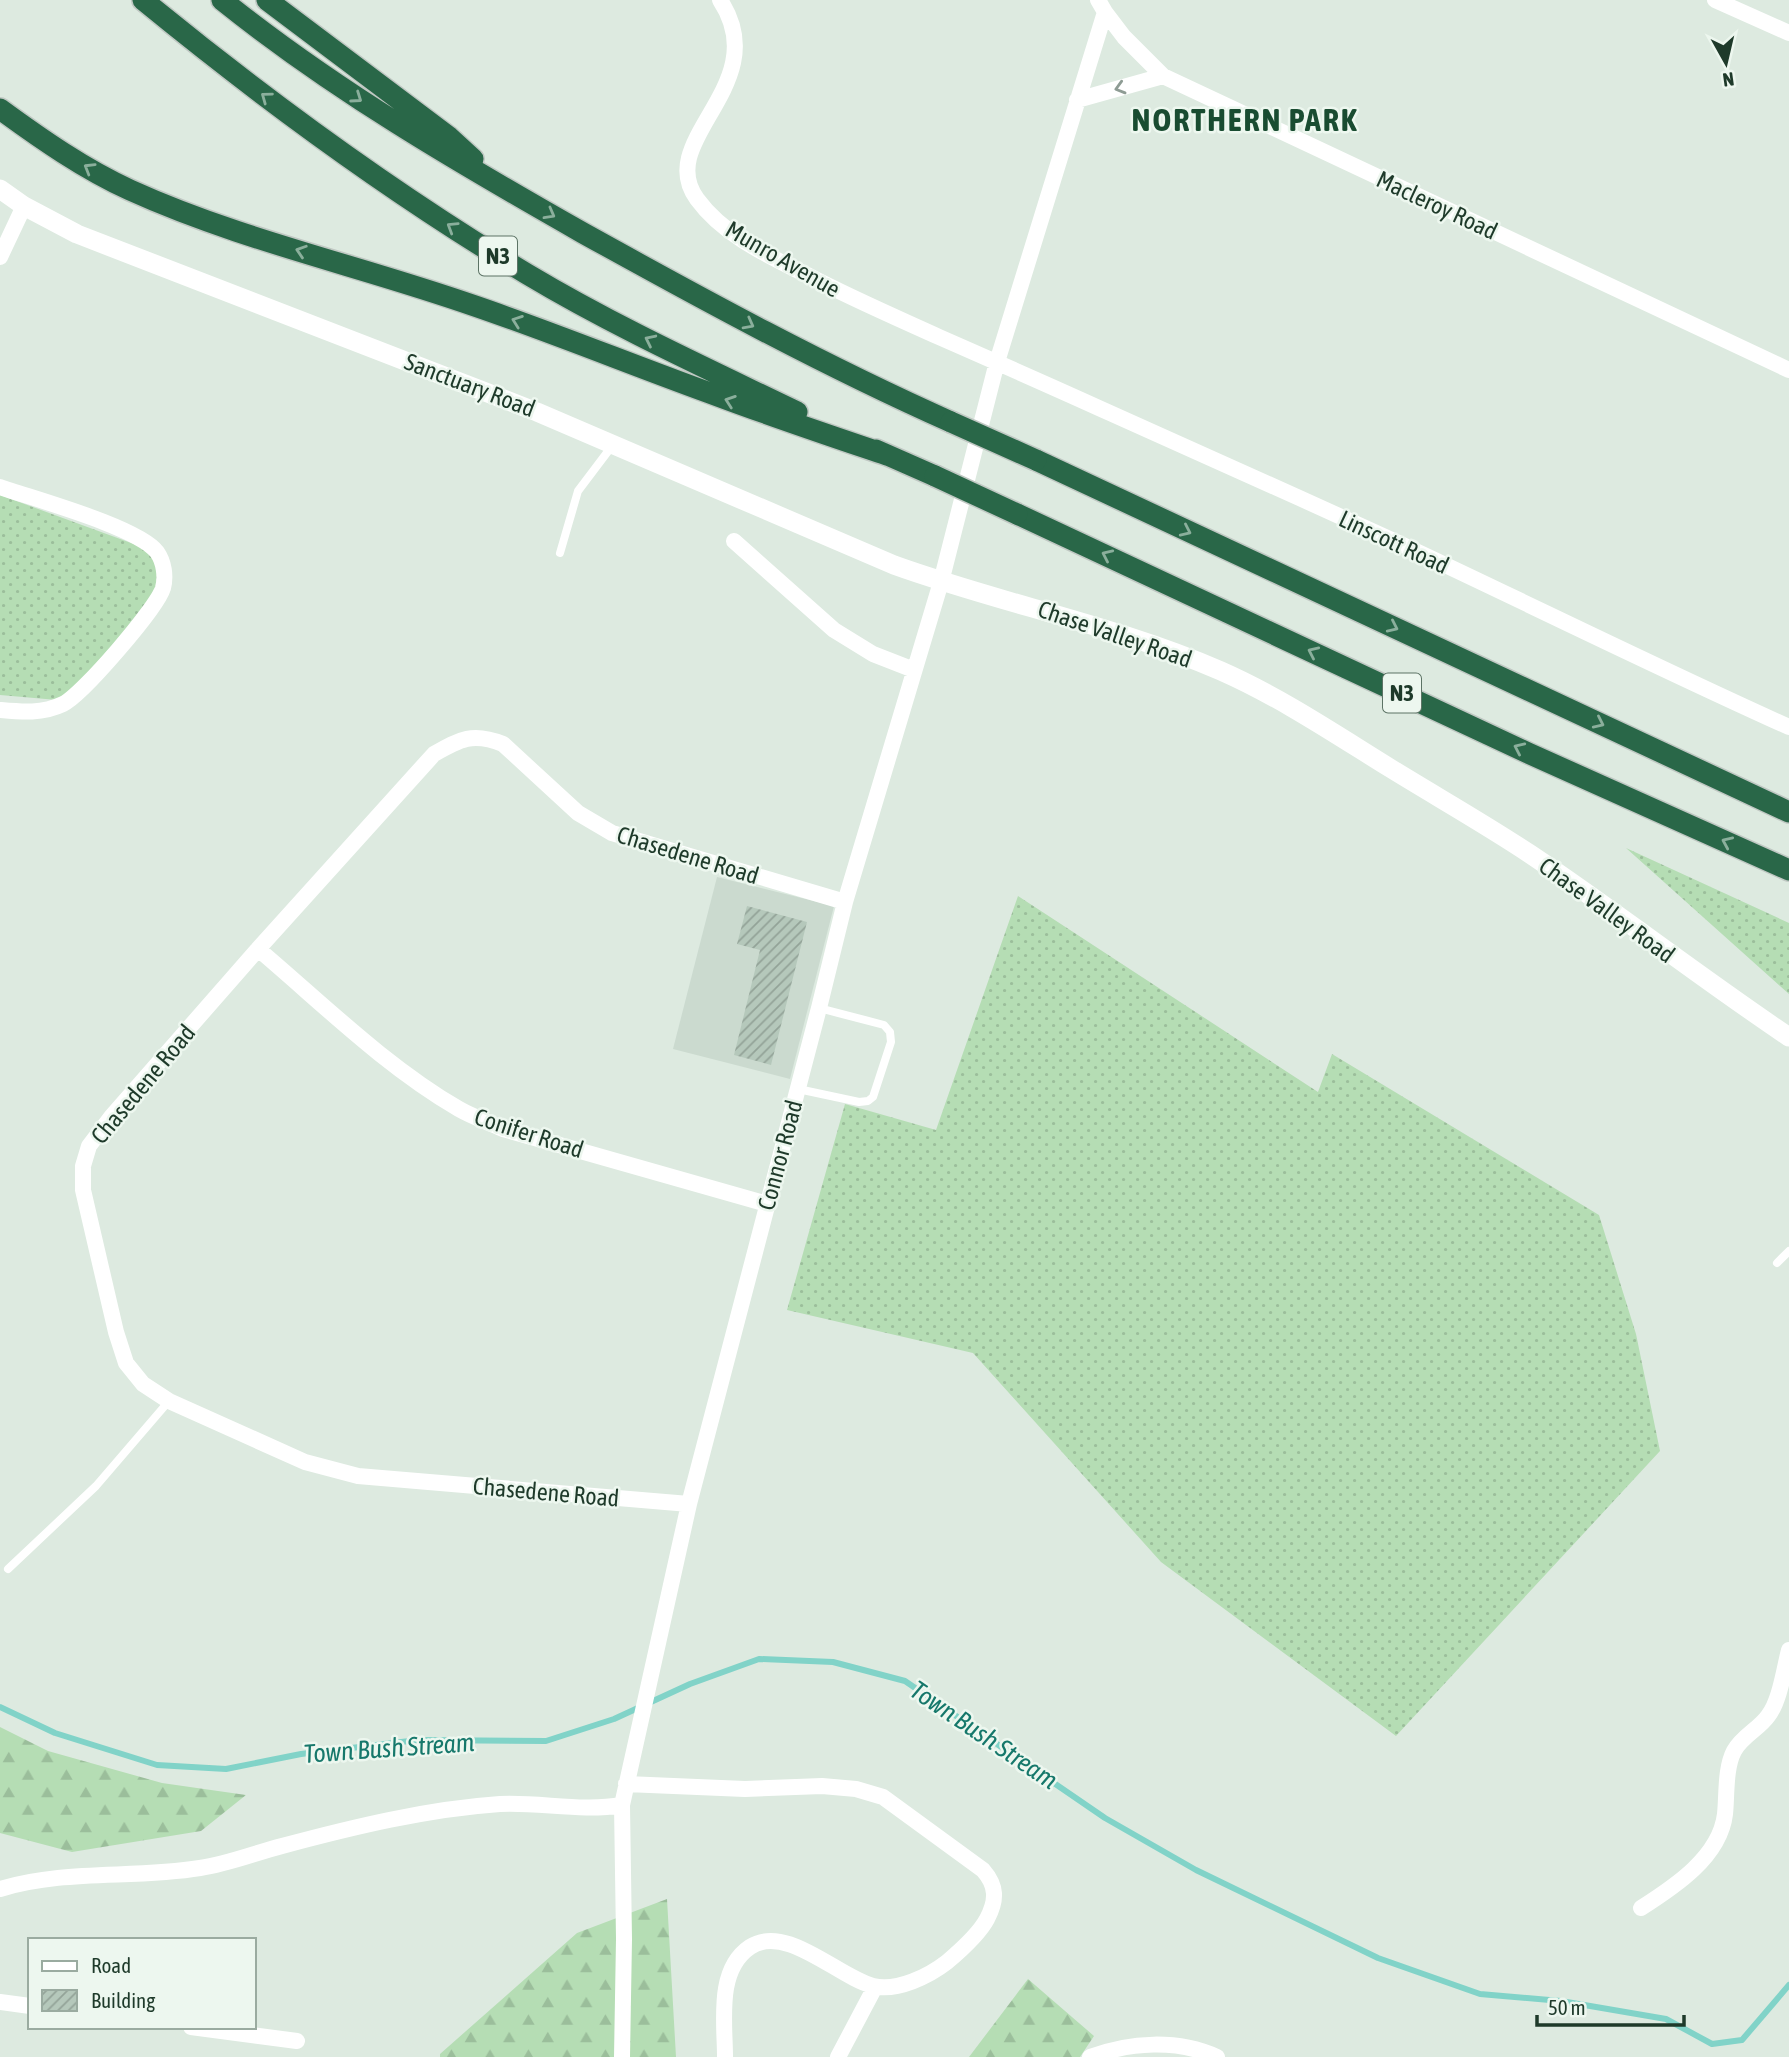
<svg xmlns="http://www.w3.org/2000/svg" width="1789" height="2057" font-family="'Asap Condensed',sans-serif">
<defs>
<pattern id="grass-dots" width="8" height="8" patternUnits="userSpaceOnUse" patternTransform="scale(1.75)"><rect width="8" height="8" fill="#b5ddb4"/><path d="M2 2h.1M6 6h.1" fill="none" stroke="#9bbe9b" stroke-width="1.8" stroke-linecap="round"/></pattern>
<pattern id="forest-firs" width="22" height="20" patternUnits="userSpaceOnUse" patternTransform="scale(1.75)"><rect width="22" height="20" fill="#b5ddb4"/><path d="M5 1l3.5 6h-7zM16 11l3.5 6h-7z" fill="#9bbe9b"/></pattern>
<pattern id="building-hatch" width="6" height="6" patternUnits="userSpaceOnUse" patternTransform="scale(1.75)"><rect width="6" height="6" fill="#b5c8bb"/><path d="M-1 1l2-2M0 6l6-6M5 7l2-2" fill="none" stroke="#93a398"/></pattern>
</defs>
<rect width="100%" height="100%" fill="#ddeae0"/>
<!-- built -->
<path fill="#cbdacf" d="M 717,877 L 834,906 L 790,1079 L 673,1049 Z"/>
<!-- grass -->
<path fill="url(#grass-dots)" d="M 0,495 L 153,551 L 162,566 L 156,596 L 77,685 L 57,700 L 0,695 Z
M 1626,848 L 1789,923 L 1789,994 Z
M 1018,896 L 1318,1092 L 1332,1054 L 1599,1215 L 1636,1334 L 1660,1451 L 1396,1736 L 1161,1562 L 973,1353 L 787,1310 L 845,1104 L 936,1130 Z"/>
<!-- forest -->
<path fill="url(#forest-firs)" d="M 0,1727 L 48,1751 L 162,1783 L 246,1795 L 201,1831 L 72,1852 L 0,1833 Z
M 667,1899 L 676,2057 L 440,2057 L 440,2054 L 577,1933 Z
M 1028,1979 L 1094,2036 L 1080,2057 L 969,2057 Z"/>
<g fill="none" stroke-linecap="round" stroke-linejoin="round">
<!-- stream -->
<path stroke="#81d3c8" stroke-width="6" d="M 0,1707 L 55,1733 L 157,1765 L 226,1769 L 301,1754 L 418,1740 L 546,1741 L 614,1719 L 690,1684 L 759,1659 L 833,1662 L 905,1681 L 1105,1818 L 1196,1870 L 1378,1958 L 1480,1994 L 1561,2001 L 1666,2019 L 1712,2044 L 1742,2040 L 1789,1985"/>
</g>
<!-- building -->
<path fill="url(#building-hatch)" d="M 747,906 L 807,922 L 771,1065 L 734,1055 L 760,950 L 737,944 Z"/>
<g fill="none" stroke-linecap="round" stroke-linejoin="round">
<defs>
<path id="motorway" d="M 143,0 C 265,100 392,193 527,274 C 614,326 706,368 797,412
M 222,0 C 334,90 458,162 583,233 C 704,300 825,366 951,422
M 267,0 L 449,137 L 473,159
M 0,109 C 41,139 84,169 130,190 C 240,240 361,266 475,306 C 557,334 637,367 718,396 C 774,417 831,436 887,455
M 876,450 L 935,476
M 1036,460 L 1789,812
M 1017,514 L 1528,753 L 1789,870"/>
</defs>
<!-- motorway casing -->
<use href="#motorway" stroke="#c0c8c3" stroke-width="24"/>
<!-- service -->
<path stroke="#fff" stroke-width="8" d="M 560,553 L 578,491 L 612,446
M 798,1089 L 859,1102 L 868,1101 L 873,1097 L 891,1042 L 890,1032 L 884,1025 L 819,1008
M 1777,1263 L 1789,1251
M 8,1569 L 96,1486 L 169,1401"/>
<!-- minor -->
<path stroke="#fff" stroke-width="16" d="M 720,0 C 776,85 653,139 697,199 C 724,236 769,256 809,276 C 851,298 895,317 939,337 C 996,362 1053,387 1110,413 C 1208,457 1307,501 1405,546 C 1533,606 1660,669 1789,727
M 1715,0 L 1789,33
M 1105,12 L 1124,37 L 1163,76 L 1789,370
M 1077,100 L 1163,76
M 0,257 L 24,206
M 0,487 C 34,499 138,527 157,552 C 164,562 166,576 163,588 C 157,608 82,695 63,704 C 42,714 22,712 0,710
M 734,541 L 834,630 L 873,654 L 914,670
M 258,949 C 323,1004 385,1066 459,1109 C 473,1117 488,1122 503,1129 L 767,1204
M 689,1504 L 358,1476 L 305,1462 L 169,1401 L 143,1384 L 126,1363 L 116,1332 L 83,1190 L 83,1166 L 89,1146 L 111,1117 L 258,949 L 434,754 C 460,739 473,732 503,744 L 578,813 L 612,833 L 845,902
M 626,1784 L 745,1789 L 822,1786 L 856,1789 L 883,1797 L 983,1870 C 997,1886 997,1900 987,1919 C 979,1934 960,1951 947,1962 C 929,1976 897,1992 873,1986 C 838,1977 786,1923 750,1947 C 716,1970 725,2022 725,2057
M 0,1889 C 65,1869 133,1879 200,1868 C 228,1864 255,1853 282,1846 C 353,1827 427,1809 500,1804 C 541,1802 581,1812 622,1805
M 1641,1908 C 1674,1887 1720,1857 1725,1814 C 1727,1795 1725,1768 1734,1751 C 1742,1736 1759,1729 1768,1716 C 1780,1701 1784,1669 1789,1650
M 0,2002 L 30,2006
M 191,2027 L 297,2041
M 622,2057 L 624,1939 L 622,1805 L 689,1504 L 819,1008 L 845,902 L 941,582 L 997,362 L 1105,12 L 1098,0
M 838,2057 L 875,1987
M 1090,2057 C 1130,2042 1177,2039 1217,2057"/>
<!-- tertiary -->
<path stroke="#fff" stroke-width="19" d="M 0,189 L 24,206 L 77,234 L 537,412 L 894,565 C 1002,604 1115,625 1221,671 C 1280,697 1335,734 1390,768 C 1437,797 1485,824 1530,854 C 1618,913 1701,978 1789,1037"/>
<!-- motorway -->
<use href="#motorway" stroke="#296748" stroke-width="21"/>
<defs>
<path id="motorway-bridge" d="M 951,422 L 1036,460
M 935,476 L 1017,514"/>
</defs>
<!-- motorway-bridge casing -->
<use href="#motorway-bridge" stroke="#c0c8c3" stroke-width="24" stroke-linecap="butt"/>
<!-- motorway-bridge -->
<use href="#motorway-bridge" stroke="#296748" stroke-width="21"/>
</g>
<!-- one-way arrows -->
<defs><path id="oneway-chevron" d="M-2-3.5L2.5 0L-2 3.5" fill="none" stroke-width="1.6" stroke-linecap="round" stroke-linejoin="round" transform="scale(1.75)"/></defs>
<use stroke="#8e9c94" href="#oneway-chevron" transform="translate(1120 88) rotate(164)"/>
<g stroke="#8baf9c">
<use href="#oneway-chevron" transform="translate(266 97) rotate(-144)"/>
<use href="#oneway-chevron" transform="translate(357 98) rotate(35)"/>
<use href="#oneway-chevron" transform="translate(89 168) rotate(-149)"/>
<use href="#oneway-chevron" transform="translate(550 214) rotate(29)"/>
<use href="#oneway-chevron" transform="translate(452 227) rotate(-148)"/>
<use href="#oneway-chevron" transform="translate(301 251) rotate(-162)"/>
<use href="#oneway-chevron" transform="translate(517 321) rotate(-160)"/>
<use href="#oneway-chevron" transform="translate(749 324) rotate(28)"/>
<use href="#oneway-chevron" transform="translate(650 340) rotate(-154)"/>
<use href="#oneway-chevron" transform="translate(730 401) rotate(-161)"/>
<use href="#oneway-chevron" transform="translate(1186 531) rotate(25)"/>
<use href="#oneway-chevron" transform="translate(1107 555) rotate(-155)"/>
<use href="#oneway-chevron" transform="translate(1393 627) rotate(25)"/>
<use href="#oneway-chevron" transform="translate(1313 652) rotate(-155)"/>
<use href="#oneway-chevron" transform="translate(1599 723) rotate(25)"/>
<use href="#oneway-chevron" transform="translate(1519 748) rotate(-155)"/>
<use href="#oneway-chevron" transform="translate(1727 842) rotate(-156)"/>
</g>
<g text-anchor="middle" dominant-baseline="central" stroke-width="5" stroke-linejoin="round" paint-order="stroke">
<!-- shield labels -->
<g fill="#edf7ef" stroke="#5c7365" stroke-width="2">
<rect x="479" y="236.5" width="38" height="39" rx="5"/>
<rect x="1383" y="673.5" width="38" height="39" rx="5"/>
</g>
<g font-size="23" font-weight="bold" fill="#1e3a2a">
<text x="498" y="256">N3</text>
<text x="1402" y="693">N3</text>
</g>
<!-- street labels -->
<g font-size="24" fill="#1e3a2a" stroke="#edf7ef">
<text transform="translate(1437 205) rotate(25)">Macleroy Road</text>
<text transform="translate(783 259) rotate(30)">Munro Avenue</text>
<text transform="translate(470 385) rotate(21)">Sanctuary Road</text>
<text transform="translate(1394 542) rotate(25)">Linscott Road</text>
<text transform="translate(1115 634) rotate(19)">Chase Valley Road</text>
<text transform="translate(688 855) rotate(17)">Chasedene Road</text>
<text transform="translate(1607 910) rotate(36)">Chase Valley Road</text>
<text transform="translate(143 1084) rotate(-50)">Chasedene Road</text>
<text transform="translate(529 1133) rotate(18)">Conifer Road</text>
<text transform="translate(780 1155) rotate(-75)">Connor Road</text>
<text transform="translate(546 1492) rotate(5)">Chasedene Road</text>
</g>
<!-- water labels -->
<g font-size="26" font-style="italic" fill="#16786b" stroke="#edf7ef">
<text transform="translate(984 1735) rotate(34)">Town Bush Stream</text>
<text transform="translate(389 1748) rotate(-4)">Town Bush Stream</text>
</g>
<!-- district labels -->
<g font-size="32" font-weight="bold" letter-spacing="2" fill="#194c31" stroke="#edf7ef">
<text x="1245" y="119">NORTHERN PARK</text>
</g>
</g>
<!-- legend -->
<rect x="28" y="1938" width="228" height="91" fill="#edf7ef" stroke="#9aaba0" stroke-width="2"/>
<rect x="42" y="1961" width="35" height="10" fill="#ffffff" stroke="#9aaba0" stroke-width="2"/>
<text x="91" y="1973" font-size="21" fill="#1e3a2a">Road</text>
<rect x="42" y="1990" width="35" height="21" fill="url(#building-hatch)" stroke="#9aaba0" stroke-width="2"/>
<text x="91" y="2008" font-size="21" fill="#1e3a2a">Building</text>
<!-- north arrow -->
<g transform="translate(1726 63) rotate(172)" stroke="#edf7ef" stroke-width="5" paint-order="stroke">
<path d="M0-5L12 26L0 18L-12 26Z" fill="#1e3a2a"/>
<text y="-10" font-size="19" font-weight="bold" text-anchor="middle" fill="#1e3a2a">N</text>
</g>
<!-- scale -->
<path d="M1537 2015v10h147v-10" fill="none" stroke="#1e3a2a" stroke-width="3.5"/>
<text x="1548" y="2015" font-size="21" fill="#1e3a2a" stroke="#edf7ef" stroke-width="5" paint-order="stroke">50 m</text>
</svg>
